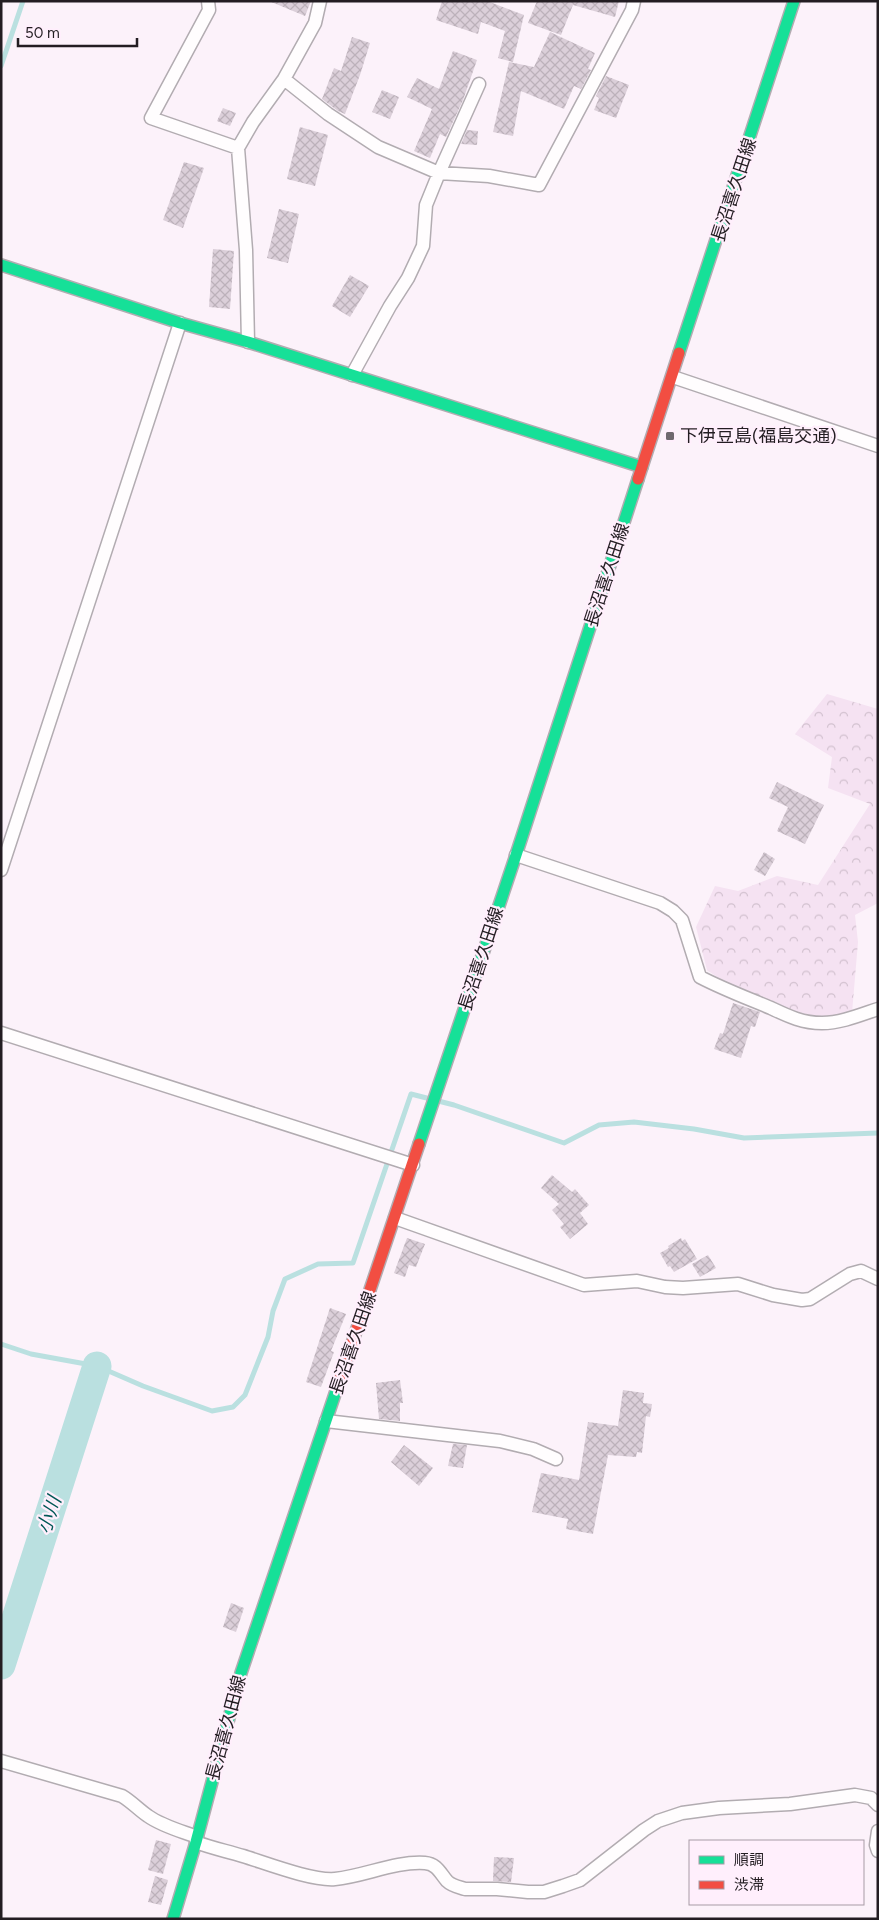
<svg xmlns="http://www.w3.org/2000/svg" width="879" height="1920" font-family="Figtree,'Noto Sans JP',sans-serif">
<defs>
<pattern id="forest-crowns" width="20" height="18" patternUnits="userSpaceOnUse" patternTransform="scale(1.25)"><rect width="20" height="18" fill="#f5e2f2"/><path d="M2 6a3 3 0 1 1 6 0M12 15a3 3 0 1 1 6 0" fill="none" stroke="#d2c1cf"/></pattern>
<pattern id="building-cross-hatch" width="8" height="8" patternUnits="userSpaceOnUse" patternTransform="scale(1.25)"><rect width="8" height="8" fill="#dbcfd9"/><path d="M0 0l8 8M0 8l8-8" fill="none" stroke="#bcb1ba"/></pattern>
</defs>
<rect width="100%" height="100%" fill="#fcf2fa"/>
<!-- forest -->
<path fill="url(#forest-crowns)" d="M 827,694 L 878,709 L 878,903 L 855,915 L 858,942 L 852,1013 L 815,1018 L 750,1000 L 707,970 L 696,927 L 715,886 L 738,891 L 777,876 L 818,885 L 870,804 L 828,788 L 832,757 L 795,734 Z"/>
<g fill="none" stroke-linecap="round" stroke-linejoin="round">
<!-- stream -->
<path stroke="#bae0e0" stroke-width="5" d="M 1,66 L 23,1
M 1,1344 L 31,1354 L 97,1366 L 143,1386 L 212,1411 L 233,1407 L 245,1395 L 268,1337 L 273,1311 L 285,1279 L 318,1264 L 353,1263 L 411,1094 L 454,1105 L 564,1143 L 599,1125 L 634,1122 L 694,1129 L 744,1138 L 878,1133"/>
<!-- river -->
<path stroke="#bae0e0" stroke-width="29" d="M 1,1665 L 97,1366"/>
</g>
<!-- building -->
<path fill="url(#building-cross-hatch)" d="M 269,1 L 311,1 L 305,16 Z
M 442,1 L 487,1 L 524,15 L 513,62 L 498,58 L 505,31 L 481,22 L 478,34 L 436,20 Z
M 537,1 L 619,1 L 615,17 L 573,5 L 561,35 L 528,23 Z
M 550,32 L 595,53 L 588,69 L 591,70 L 581,89 L 574,86 L 564,109 L 521,91 L 513,136 L 493,132 L 509,62 L 534,67 Z
M 352,37 L 370,43 L 360,75 L 345,114 L 338,111 L 322,99 L 334,68 L 341,71 Z
M 453,51 L 477,60 L 463,100 L 446,137 L 440,134 L 430,158 L 414,151 L 432,109 L 407,97 L 417,78 L 439,89 Z
M 606,76 L 629,85 L 616,118 L 594,110 L 599,98 L 596,96 Z
M 382,90 L 399,97 L 390,119 L 372,112 Z
M 223,108 L 236,113 L 230,126 L 217,121 Z
M 300,127 L 328,135 L 315,186 L 287,179 Z
M 467,130 L 478,131 L 477,145 L 461,144 Z
M 184,162 L 204,168 L 183,228 L 163,220 Z
M 279,209 L 299,214 L 288,263 L 267,258 Z
M 213,249 L 234,251 L 230,309 L 209,307 Z
M 350,275 L 369,286 L 350,317 L 332,306 Z
M 777,782 L 824,805 L 805,844 L 777,831 L 788,807 L 769,798 Z
M 764,852 L 775,859 L 765,876 L 754,870 Z
M 733,1003 L 760,1012 L 755,1027 L 751,1026 L 741,1058 L 714,1049 L 720,1033 L 723,1034 Z
M 552,1175 L 572,1192 L 575,1189 L 589,1205 L 580,1213 L 588,1224 L 570,1239 L 560,1227 L 564,1224 L 552,1210 L 559,1204 L 541,1188 Z
M 407,1238 L 425,1244 L 416,1267 L 409,1265 L 405,1277 L 394,1273 Z
M 681,1238 L 682,1241 L 685,1239 L 697,1259 L 674,1272 L 670,1266 L 668,1267 L 660,1253 L 669,1248 L 668,1246 Z
M 708,1255 L 716,1268 L 700,1277 L 692,1264 Z
M 330,1308 L 346,1314 L 331,1351 L 334,1352 L 321,1387 L 306,1382 Z
M 400,1380 L 403,1403 L 400,1403 L 400,1421 L 379,1419 L 376,1383 Z
M 623,1390 L 644,1393 L 643,1403 L 652,1404 L 650,1417 L 646,1416 L 642,1453 L 637,1452 L 636,1457 L 608,1455 L 593,1534 L 566,1529 L 568,1519 L 532,1512 L 541,1473 L 579,1480 L 588,1422 L 618,1426 Z
M 453,1444 L 467,1445 L 463,1468 L 448,1466 Z
M 404,1445 L 433,1468 L 419,1486 L 391,1462 Z
M 231,1603 L 244,1608 L 236,1632 L 223,1627 Z
M 156,1840 L 171,1844 L 163,1874 L 148,1870 Z
M 494,1857 L 514,1858 L 511,1882 L 493,1881 Z
M 155,1876 L 168,1880 L 161,1905 L 148,1902 Z"/>
<g fill="none" stroke-linecap="round" stroke-linejoin="round">
<defs>
<path id="street" d="M 208,1 L 209,10 L 151,118 L 238,148
M 284,79 L 328,114 L 378,147 L 439,173 L 479,84
M 248,342 L 246,250 L 238,148 L 253,122 L 284,79 L 315,23 L 320,1
M 352,375 L 390,306 L 408,278 L 423,246 L 426,205 L 439,173 L 489,176 L 539,185 L 632,10 L 634,1
M 673,377 L 878,446
M 516,855 L 660,903 L 673,911 L 682,920 L 700,977 C 723,989 747,998 771,1008 C 788,1016 802,1023 822,1023 C 841,1023 860,1015 878,1009
M 1,870 L 180,323
M 1,1033 L 413,1165
M 395,1218 L 584,1285 L 637,1281 L 665,1287 L 683,1288 L 738,1284 L 773,1295 L 802,1300 L 810,1299 L 850,1274 L 861,1271 L 878,1279
M 326,1421 L 500,1441 L 533,1449 L 556,1459
M 1,1761 L 122,1796 C 132,1802 139,1810 148,1816 C 162,1826 181,1831 197,1837
M 878,1831 L 876,1845 L 878,1851
M 196,1842 C 211,1848 227,1851 243,1856 C 266,1863 312,1881 335,1879 C 365,1876 395,1861 425,1863 C 437,1864 440,1873 447,1881 C 452,1886 459,1887 465,1889 L 497,1889 L 528,1892 L 544,1892 L 563,1886 L 580,1880 L 644,1830 L 658,1821 L 682,1813 L 719,1808 L 790,1804 L 855,1795 L 871,1798 L 878,1805"/>
<path id="fast" d="M 1,265 L 180,323 L 248,342 L 642,467
M 679,353 L 794,1
M 419,1144 L 516,855 L 638,479
M 173,1919 L 196,1842 L 241,1673 L 338,1385"/>
<path id="jam" d="M 638,479 L 679,353
M 338,1385 L 419,1144"/>
</defs>
<!-- street casing -->
<use href="#street" stroke="#b2acb1" stroke-width="15"/>
<!-- fast casing -->
<use href="#fast" stroke="#b2acb1" stroke-width="14"/>
<!-- jam casing -->
<use href="#jam" stroke="#b2acb1" stroke-width="14"/>
<!-- street -->
<use href="#street" stroke="#fffdfe" stroke-width="12"/>
<!-- fast -->
<use href="#fast" stroke="#16e098" stroke-width="11"/>
<!-- jam -->
<use href="#jam" stroke="#f24e42" stroke-width="11"/>
</g>
<!-- markers -->
<rect fill="#6f686e" stroke="#ffeffc" stroke-width="2" x="665" y="431" width="10" height="10" rx="2.5"/>
<g text-anchor="middle" dominant-baseline="central" stroke-width="4.5" stroke-linejoin="round" paint-order="stroke">
<!-- street labels -->
<g font-size="18" fill="#231d22" stroke="#ffeffc">
<text transform="translate(734 190) rotate(-72)">長沼喜久田線</text>
<text transform="translate(607 575) rotate(-72)">長沼喜久田線</text>
<text transform="translate(481 959) rotate(-72)">長沼喜久田線</text>
<text transform="translate(353 1343) rotate(-71)">長沼喜久田線</text>
<text transform="translate(226 1728) rotate(-75)">長沼喜久田線</text>
</g>
<!-- poi labels -->
<g font-size="18" fill="#231d22" stroke="#ffeffc" text-anchor="start">
<text x="680" y="436">下伊豆島(福島交通)</text>
</g>
<!-- water labels -->
<g font-size="19" font-style="italic" fill="#005856" stroke="#ffeffc">
<text transform="translate(49 1515) rotate(-72)">小川</text>
</g>
</g>
<!-- border -->
<rect width="879" height="1920" fill="none" stroke="#231d22" stroke-width="5"/>
<!-- legend -->
<rect x="689" y="1840" width="175" height="65" fill="#ffeffc" stroke="#a79ba5"/>
<rect x="699" y="1856" width="25" height="8" fill="#16e098" stroke="#a79ba5"/>
<text x="734" y="1865" font-size="15" fill="#231d22">順調</text>
<rect x="699" y="1881" width="25" height="8" fill="#f24e42" stroke="#a79ba5"/>
<text x="734" y="1890" font-size="15" fill="#231d22">渋滞</text>
<!-- scale -->
<path d="M18 38v8h119v-8" fill="none" stroke="#231d22" stroke-width="2.5"/>
<text x="25" y="38" font-size="15" fill="#231d22" stroke="#ffeffc" stroke-width="4" paint-order="stroke">50 m</text>
</svg>
